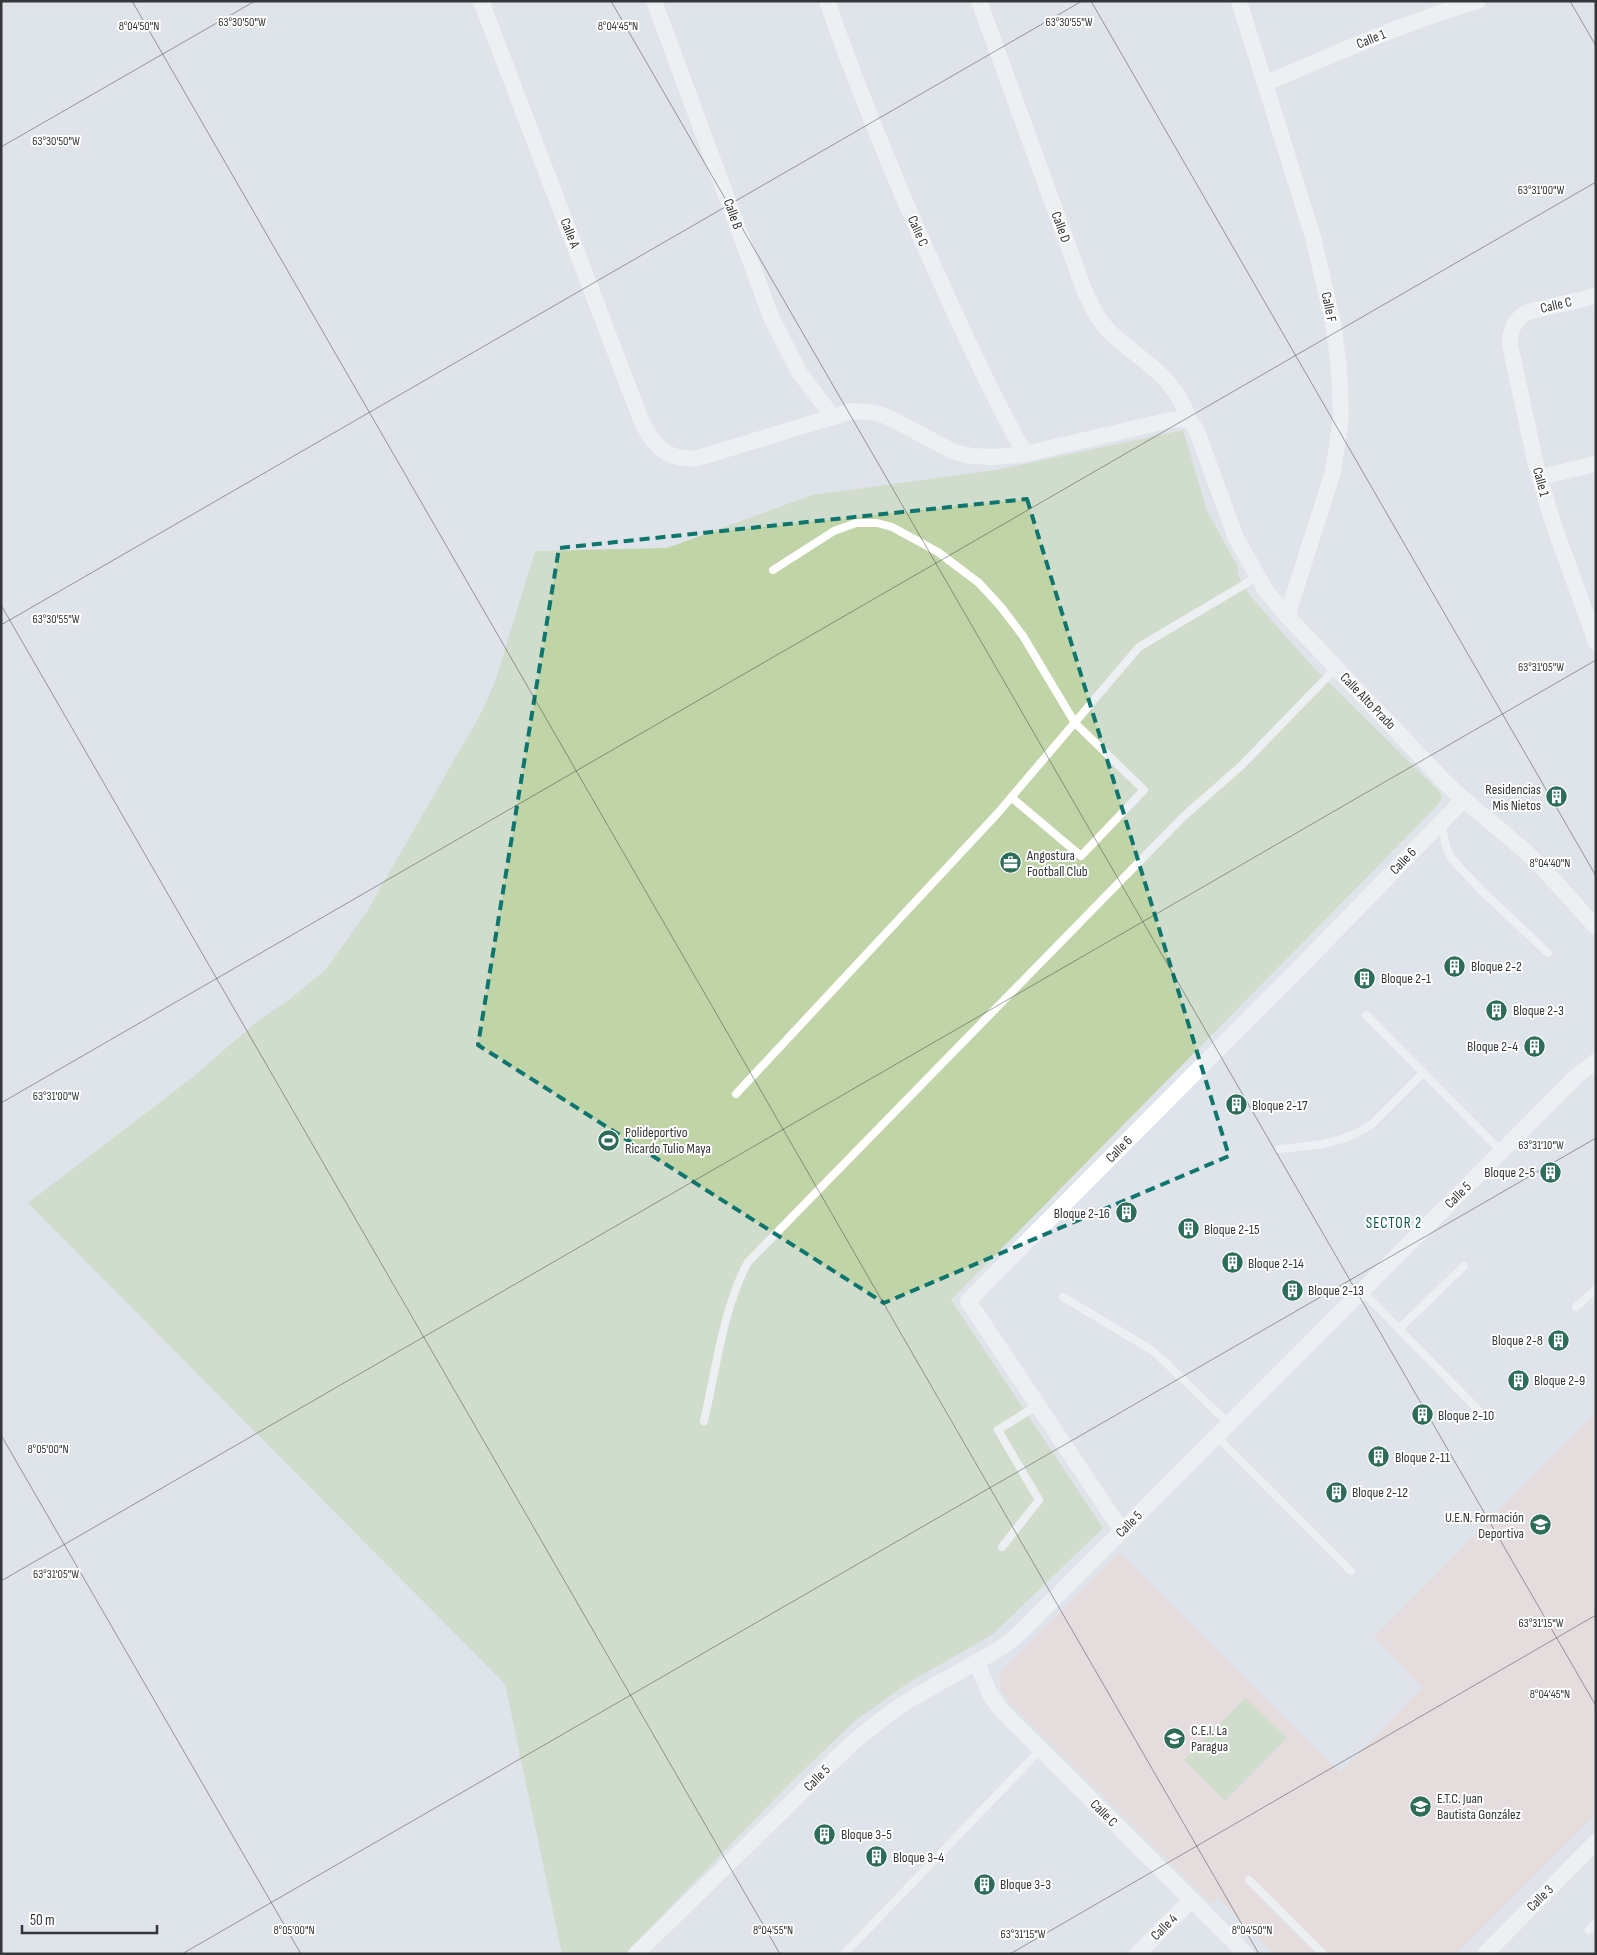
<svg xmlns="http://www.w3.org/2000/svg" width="1597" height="1955" font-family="'Sofia Sans Condensed',sans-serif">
<rect width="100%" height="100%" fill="#dfe3ea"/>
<!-- education -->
<path fill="#edd2d0" d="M 1596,1413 L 1596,1814 L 1456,1954 L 1274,1954 L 1217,1897 L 1211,1903 L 1011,1704 L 1001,1691 L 1000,1676 L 1003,1670 L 1119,1553 L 1340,1772 L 1423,1688 L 1374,1637 Z"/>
<!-- green -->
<path fill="#c1d4a8" d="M 1183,430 L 1207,511 L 1238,567 L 1238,575 L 1251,597 L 1313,667 L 1438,790 L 1441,794 L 1441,800 L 1434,809 L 951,1300 L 1103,1528 L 992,1635 L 911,1681 L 856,1720 L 791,1782 L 625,1954 L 562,1954 L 505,1684 L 28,1203 L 193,1077 L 255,1023 L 289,1000 L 326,969 L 366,913 L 480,715 L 495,682 L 535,551 L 667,548 L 812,495 L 996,470 Z
M 1245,1698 L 1287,1738 L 1225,1801 L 1184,1760 Z"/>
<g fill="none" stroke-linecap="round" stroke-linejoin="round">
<!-- lane -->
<path stroke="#fff" stroke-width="8" d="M 773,570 L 834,531 L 856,523 L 877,523 L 892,527 L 938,552 L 979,583 L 1001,607 L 1023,636 L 1075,723 L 1144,790 L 1081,856 L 1011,797
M 1441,823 L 1447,850 L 1452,859 L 1482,891 L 1548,953
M 1366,1015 L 1501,1151
M 736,1094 L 997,814 L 1139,647 L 1257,577
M 1279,1149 C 1311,1146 1345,1144 1372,1124 L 1423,1073
M 1362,1291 L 1487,1419
M 1063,1297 L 1150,1349 L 1163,1360 L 1229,1424
M 1576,1307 L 1596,1289
M 1399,1329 L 1464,1266
M 704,1421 C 716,1370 723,1308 748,1262 L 1184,816 L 1241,766 L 1336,668
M 1216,1436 L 1351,1571
M 1002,1547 L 1039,1500 L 998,1430 L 1038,1405
M 1249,1880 L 1323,1954
M 1589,1930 L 1596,1923
M 844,1954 L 1041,1749"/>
<!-- street -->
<path stroke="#fff" stroke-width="16" d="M 481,1 L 641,420 C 654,447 667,461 698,458 L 852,411 L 869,412 L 886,416 L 954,452 L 972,456 L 994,457 L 1025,454 L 1170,420 C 1185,418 1192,419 1198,434 L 1236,538 L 1266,591 L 1287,616 L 1445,782 C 1471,808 1501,829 1527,853 C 1551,876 1573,902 1596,927
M 654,1 L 771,317 L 799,372 L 833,417
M 827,1 C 856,84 889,165 924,245 C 956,316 987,386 1025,454
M 979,1 L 1085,292 C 1092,307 1099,322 1112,334 C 1144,363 1176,377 1190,422
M 1239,1 L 1313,237 L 1333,322 L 1339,368 L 1341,417 L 1333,472 L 1287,616
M 1266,83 C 1336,54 1405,22 1478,1
M 1596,296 L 1528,312 C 1514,319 1510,330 1510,345 L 1536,465 L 1553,523 L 1596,642
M 1540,477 L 1596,464
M 1122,1531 L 968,1301 L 1310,957 L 1463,800
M 976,1662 L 991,1696 L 1001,1710 L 1246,1954
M 636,1954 L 851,1744 L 882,1719 L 909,1700 L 996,1651 L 1012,1640 L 1032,1621 L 1579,1074 L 1596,1061
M 1137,1954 L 1191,1900
M 1485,1954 L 1596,1842"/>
</g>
<!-- marked area -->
<path d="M0 0H1597V1955H0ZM 1027,499 L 1229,1156 L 884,1303 L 478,1045 L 559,548 Z" fill="#dfe3ea" fill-opacity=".55" fill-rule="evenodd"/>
<path fill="none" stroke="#0f766e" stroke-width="4" stroke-dasharray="10 6" stroke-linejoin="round" d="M 1027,499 L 1229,1156 L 884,1303 L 478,1045 L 559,548 Z"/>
<!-- ticks -->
<path fill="none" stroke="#343639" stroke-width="1" stroke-opacity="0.45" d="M 132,1 L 1259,1954M 611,1 L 1596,1706M 1091,1 L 1596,876M 1570,1 L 1596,46M 1,147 L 255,1M 1,605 L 780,1954M 1,625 L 1082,1M 1,1103 L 1596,182M 1,1435 L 301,1954M 1,1581 L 1596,660M 182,1954 L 1596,1138M 1010,1954 L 1596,1615"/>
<!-- icons -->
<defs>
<symbol id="building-disc" viewBox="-11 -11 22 22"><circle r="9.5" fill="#2d6c59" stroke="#fff"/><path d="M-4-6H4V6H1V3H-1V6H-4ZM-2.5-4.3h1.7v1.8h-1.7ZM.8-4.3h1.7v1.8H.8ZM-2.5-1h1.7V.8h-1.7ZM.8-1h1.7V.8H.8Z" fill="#fff"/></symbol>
<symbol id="office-disc" viewBox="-11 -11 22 22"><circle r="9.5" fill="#2d6c59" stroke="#fff"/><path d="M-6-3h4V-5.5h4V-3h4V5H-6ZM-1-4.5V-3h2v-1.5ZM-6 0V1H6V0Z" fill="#fff"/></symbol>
<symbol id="stadium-disc" viewBox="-11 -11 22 22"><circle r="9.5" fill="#2d6c59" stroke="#fff"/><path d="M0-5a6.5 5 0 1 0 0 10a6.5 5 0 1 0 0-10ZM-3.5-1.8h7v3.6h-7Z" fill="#fff"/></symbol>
<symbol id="school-disc" viewBox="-11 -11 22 22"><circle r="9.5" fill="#2d6c59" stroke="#fff"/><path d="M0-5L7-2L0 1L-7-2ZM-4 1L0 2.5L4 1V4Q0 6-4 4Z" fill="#fff"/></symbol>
</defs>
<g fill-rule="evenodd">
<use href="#building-disc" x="1544" y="784" width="25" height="25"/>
<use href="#office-disc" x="998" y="850" width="25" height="25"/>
<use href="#building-disc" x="1442" y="954" width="25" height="25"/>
<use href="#building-disc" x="1352" y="966" width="25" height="25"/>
<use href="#building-disc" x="1484" y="998" width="25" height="25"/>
<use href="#building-disc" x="1522" y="1034" width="25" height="25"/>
<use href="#building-disc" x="1224" y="1092" width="25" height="25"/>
<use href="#stadium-disc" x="596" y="1128" width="25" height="25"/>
<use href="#building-disc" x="1538" y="1160" width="25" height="25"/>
<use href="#building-disc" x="1114" y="1200" width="25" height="25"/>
<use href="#building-disc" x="1176" y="1216" width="25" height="25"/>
<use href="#building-disc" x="1220" y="1250" width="25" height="25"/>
<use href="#building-disc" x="1280" y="1278" width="25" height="25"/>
<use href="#building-disc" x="1546" y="1328" width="25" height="25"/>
<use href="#building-disc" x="1506" y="1368" width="25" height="25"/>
<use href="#building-disc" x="1410" y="1402" width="25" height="25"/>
<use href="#building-disc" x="1366" y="1444" width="25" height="25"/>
<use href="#building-disc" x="1324" y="1480" width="25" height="25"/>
<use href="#school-disc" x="1528" y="1512" width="25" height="25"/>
<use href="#school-disc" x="1162" y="1726" width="25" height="25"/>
<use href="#school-disc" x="1408" y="1794" width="25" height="25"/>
<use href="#building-disc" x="812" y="1822" width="25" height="25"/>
<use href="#building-disc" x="864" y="1844" width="25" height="25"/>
<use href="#building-disc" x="972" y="1872" width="25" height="25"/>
</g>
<g text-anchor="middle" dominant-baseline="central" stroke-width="4" stroke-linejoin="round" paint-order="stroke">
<!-- street labels -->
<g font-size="14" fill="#343639" stroke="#fff">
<text transform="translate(1371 39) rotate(-22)">Calle 1</text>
<text transform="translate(733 214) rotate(70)">Calle B</text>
<text transform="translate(1061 227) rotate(70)">Calle D</text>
<text transform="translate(918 231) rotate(66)">Calle C</text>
<text transform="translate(570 233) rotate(69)">Calle A</text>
<text transform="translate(1556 305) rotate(-13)">Calle C</text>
<text transform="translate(1329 307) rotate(78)">Calle F</text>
<text transform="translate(1541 482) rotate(75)">Calle 1</text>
<text transform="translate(1368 701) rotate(46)">Calle Alto Prado</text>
<text transform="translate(1403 861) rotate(-46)">Calle 6</text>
<text transform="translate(1119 1149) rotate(-45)">Calle 6</text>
<text transform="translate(1458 1195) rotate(-45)">Calle 5</text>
<text transform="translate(1129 1524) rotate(-45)">Calle 5</text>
<text transform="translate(817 1778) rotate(-45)">Calle 5</text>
<text transform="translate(1104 1813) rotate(45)">Calle C</text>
<text transform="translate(1540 1898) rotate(-45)">Calle 3</text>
<text transform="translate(1164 1927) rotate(-45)">Calle 4</text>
</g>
<!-- poi labels -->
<g font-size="14" fill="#343639" stroke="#fff" text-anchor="start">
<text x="1541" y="789" text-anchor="end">Residencias<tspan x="1541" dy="16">Mis Nietos</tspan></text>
<text x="1027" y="855">Angostura<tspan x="1027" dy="16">Football Club</tspan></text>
<text x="1471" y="966">Bloque 2-2</text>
<text x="1381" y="978">Bloque 2-1</text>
<text x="1513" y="1010">Bloque 2-3</text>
<text x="1518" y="1046" text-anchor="end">Bloque 2-4</text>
<text x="1252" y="1105">Bloque 2-17</text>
<text x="625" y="1132">Polideportivo<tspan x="625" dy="16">Ricardo Tulio Maya</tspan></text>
<text x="1535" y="1172" text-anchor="end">Bloque 2-5</text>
<text x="1110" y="1213" text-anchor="end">Bloque 2-16</text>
<text x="1204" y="1229">Bloque 2-15</text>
<text x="1248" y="1263">Bloque 2-14</text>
<text x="1308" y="1290">Bloque 2-13</text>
<text x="1543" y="1340" text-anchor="end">Bloque 2-8</text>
<text x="1534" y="1380">Bloque 2-9</text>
<text x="1438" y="1415">Bloque 2-10</text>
<text x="1395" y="1457">Bloque 2-11</text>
<text x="1352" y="1492">Bloque 2-12</text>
<text x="1524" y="1517" text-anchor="end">U.E.N. Formación<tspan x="1524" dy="16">Deportiva</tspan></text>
<text x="1191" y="1730">C.E.I. La<tspan x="1191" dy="16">Paragua</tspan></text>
<text x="1437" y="1798">E.T.C. Juan<tspan x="1437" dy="16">Bautista González</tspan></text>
<text x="841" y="1834">Bloque 3-5</text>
<text x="893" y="1857">Bloque 3-4</text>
<text x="1000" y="1884">Bloque 3-3</text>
</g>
<!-- neighbourhood labels -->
<g font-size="15" letter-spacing="1" fill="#075b47" stroke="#fff">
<text x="1394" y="1223">SECTOR 2</text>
</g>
</g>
<g font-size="12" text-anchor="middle" fill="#343639" stroke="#fff" stroke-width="4" stroke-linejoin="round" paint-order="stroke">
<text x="242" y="26">63°30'50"W</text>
<text x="1069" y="26">63°30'55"W</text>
<text x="139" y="30">8°04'50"N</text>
<text x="618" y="30">8°04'45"N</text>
<text x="56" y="145">63°30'50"W</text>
<text x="1541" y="194">63°31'00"W</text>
<text x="56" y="623">63°30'55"W</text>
<text x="1541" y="671">63°31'05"W</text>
<text x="1550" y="867">8°04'40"N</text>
<text x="56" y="1100">63°31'00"W</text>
<text x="1541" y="1149">63°31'10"W</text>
<text x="48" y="1453">8°05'00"N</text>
<text x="56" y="1578">63°31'05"W</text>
<text x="1541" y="1627">63°31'15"W</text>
<text x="1550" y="1698">8°04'45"N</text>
<text x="294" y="1934">8°05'00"N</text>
<text x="773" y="1934">8°04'55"N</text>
<text x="1252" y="1934">8°04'50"N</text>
<text x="1023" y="1938">63°31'15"W</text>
</g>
<!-- border -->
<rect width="1597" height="1955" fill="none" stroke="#343639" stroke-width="5"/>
<!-- scale -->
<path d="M22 1925v8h135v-8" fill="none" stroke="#343639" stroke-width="2.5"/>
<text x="30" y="1925" font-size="15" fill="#343639" stroke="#ffffff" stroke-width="4" paint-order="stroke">50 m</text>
</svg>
